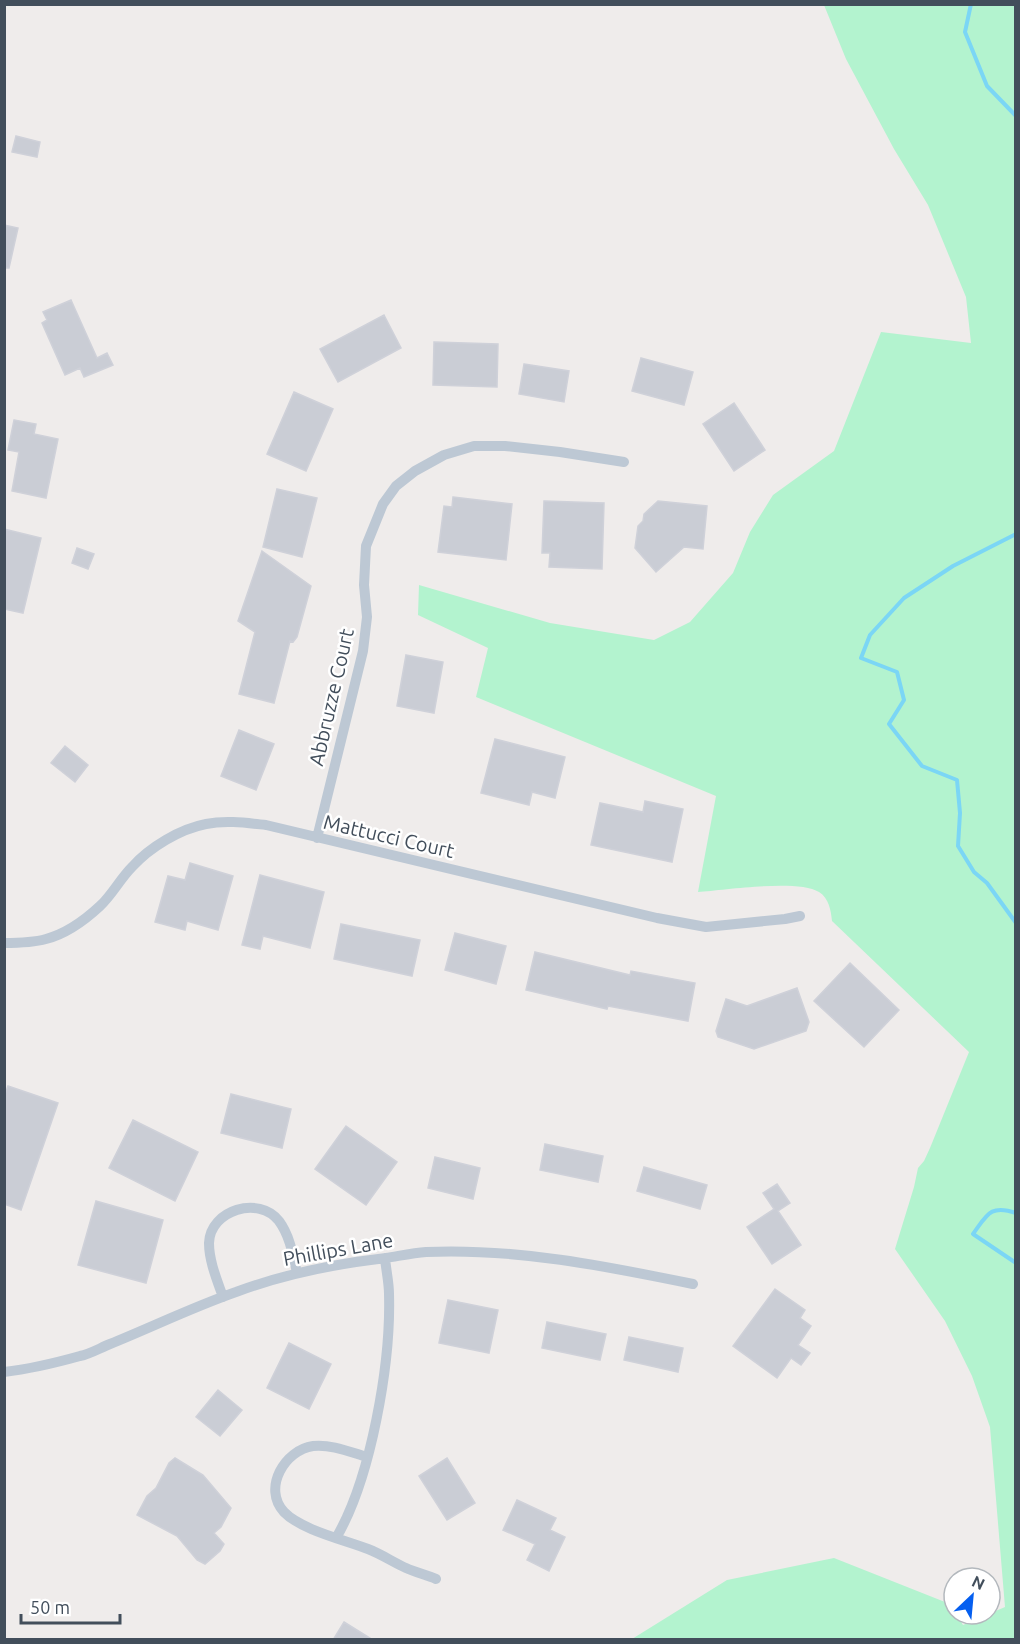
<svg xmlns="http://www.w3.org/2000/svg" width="1020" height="1644" font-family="Ubuntu,sans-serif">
<rect width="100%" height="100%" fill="#efeceb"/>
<!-- green -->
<path fill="#b3f3cf" d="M 824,5 L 1015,5 L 1015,1639 L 632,1639 L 727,1580 L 834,1558 L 950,1604 L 963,1625 L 1005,1607 L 990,1427 L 972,1376 L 945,1321 L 895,1249 L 914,1187 L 918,1168 L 924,1161 L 930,1148 L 969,1052 L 832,921 C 831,911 829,898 819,892 C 798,879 725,890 698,892 L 716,796 L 476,697 L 488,648 L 418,615 L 419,585 L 550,623 L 654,640 L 690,622 L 733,573 L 750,532 L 773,495 L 834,451 L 881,332 L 971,343 L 966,297 L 928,205 L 894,149 L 846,59 Z"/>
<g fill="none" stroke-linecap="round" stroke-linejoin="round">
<!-- stream -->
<path stroke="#7bd6f5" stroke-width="4" d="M 971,4 L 965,32 L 987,86 L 1016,116
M 1016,534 L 953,566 L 904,598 L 870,635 L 861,658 L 897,672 L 904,700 L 889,724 L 922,766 L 957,780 L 960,813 L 958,846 L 974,872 L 987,883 L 1016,923
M 1016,1213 C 990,1204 987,1215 973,1234 L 1016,1263"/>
</g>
<!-- building -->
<path fill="#cacdd5" stroke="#cfd1d9" stroke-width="1.5" d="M 16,136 L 40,142 L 37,157 L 12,152 Z
M 4,225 L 18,228 L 9,268 L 4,268 Z
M 71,300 L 97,358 L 107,353 L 113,365 L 84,377 L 80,368 L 65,375 L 42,323 L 47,320 L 43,312 Z
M 384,315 L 401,348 L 338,382 L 320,349 Z
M 434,342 L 498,344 L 497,387 L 433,385 Z
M 641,358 L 693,372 L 684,405 L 632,391 Z
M 524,364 L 569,371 L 564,402 L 519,394 Z
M 294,392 L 333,409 L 306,471 L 267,454 Z
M 734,403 L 765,450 L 734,471 L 703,424 Z
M 14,420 L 36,424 L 34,434 L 58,439 L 46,498 L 12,491 L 19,452 L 8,450 Z
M 277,489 L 317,498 L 302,557 L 263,547 Z
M 453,497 L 512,504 L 506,560 L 438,552 L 444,506 L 452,507 Z
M 544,501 L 604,503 L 602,569 L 549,567 L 550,553 L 542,553 Z
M 658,501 L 707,506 L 703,549 L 684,547 L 656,572 L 635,548 L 638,526 L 643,521 L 644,514 Z
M 4,529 L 41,538 L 23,613 L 4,609 Z
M 77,548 L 94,554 L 88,569 L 72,563 Z
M 262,551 L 311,586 L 297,637 L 293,642 L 290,641 L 274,703 L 239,694 L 255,632 L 238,621 Z
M 406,655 L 443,662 L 434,713 L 397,706 Z
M 239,730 L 274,744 L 256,790 L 221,776 Z
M 495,739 L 565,757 L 555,798 L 532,792 L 529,805 L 481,793 Z
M 65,746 L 88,765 L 75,782 L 51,763 Z
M 645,801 L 683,809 L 672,862 L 591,845 L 600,803 L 643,812 Z
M 190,863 L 233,876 L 218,930 L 187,921 L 185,930 L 155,922 L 168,876 L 185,880 Z
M 260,875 L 324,892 L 310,948 L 263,936 L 260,949 L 242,945 Z
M 341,924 L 420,940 L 412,976 L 334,959 Z
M 455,933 L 506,946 L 496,984 L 445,970 Z
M 535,952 L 630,975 L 631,971 L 695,983 L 688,1021 L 608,1006 L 607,1009 L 526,990 Z
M 850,963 L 899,1010 L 864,1047 L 814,1001 Z
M 797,988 L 809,1022 L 806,1031 L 754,1049 L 718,1037 L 716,1031 L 726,999 L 747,1006 Z
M 8,1086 L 58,1103 L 21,1210 L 4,1204 L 4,1097 Z
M 231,1094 L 291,1109 L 282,1148 L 221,1133 Z
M 133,1120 L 198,1152 L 175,1201 L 109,1168 Z
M 346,1126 L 397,1162 L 366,1205 L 315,1169 Z
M 545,1144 L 603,1156 L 598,1182 L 540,1170 Z
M 435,1157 L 480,1168 L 473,1199 L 428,1188 Z
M 644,1167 L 707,1185 L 700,1209 L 637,1191 Z
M 777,1184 L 790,1203 L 778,1211 L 801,1245 L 772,1264 L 747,1227 L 774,1209 L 763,1193 Z
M 96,1201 L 163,1220 L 146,1283 L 78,1265 Z
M 775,1289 L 805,1310 L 800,1318 L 811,1326 L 798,1345 L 810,1353 L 801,1365 L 791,1358 L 777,1378 L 733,1346 Z
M 448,1300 L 498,1310 L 489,1353 L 439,1343 Z
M 547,1322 L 606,1334 L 600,1360 L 542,1348 Z
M 629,1337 L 683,1348 L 678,1372 L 624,1360 Z
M 289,1343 L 331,1364 L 309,1409 L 267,1388 Z
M 218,1390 L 242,1410 L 220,1436 L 196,1417 Z
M 175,1458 L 203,1475 L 231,1508 L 221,1527 L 214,1533 L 224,1544 L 220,1551 L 205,1564 L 197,1560 L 177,1536 L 137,1515 L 147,1496 L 156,1488 L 169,1463 Z
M 447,1458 L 475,1503 L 447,1520 L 419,1476 Z
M 517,1500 L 556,1518 L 550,1530 L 565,1537 L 549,1571 L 527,1560 L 535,1544 L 503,1530 Z
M 344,1622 L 373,1640 L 333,1640 Z"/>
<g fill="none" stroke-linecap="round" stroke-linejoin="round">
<!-- street -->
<path stroke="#bdc8d4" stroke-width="10" d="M 317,838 L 363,651 L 367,617 L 364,585 L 366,546 L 383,504 L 396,486 L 415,471 L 444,455 L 474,446 L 505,446 L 560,452 L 624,462
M 4,943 C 18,943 32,943 46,939 C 65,934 85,920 100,906 C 112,895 120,879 132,867 C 150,847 180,829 206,824 C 226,820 247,823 266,825 L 657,918 L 706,927 L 785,919 L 800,916
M 223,1297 C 217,1280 209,1261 209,1243 C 210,1210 259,1195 279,1221 C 290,1236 293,1255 297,1273
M 4,1372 C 30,1369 55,1363 80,1356 C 90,1354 100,1348 110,1344 C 152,1327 193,1307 236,1292 C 284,1274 334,1264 386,1258 C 399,1256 413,1253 426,1252 C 516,1248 605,1266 693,1284
M 367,1457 C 350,1452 331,1444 313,1446 C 285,1450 262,1488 284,1512 C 301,1530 345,1540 368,1549 C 381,1554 393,1562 406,1568 C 415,1572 426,1575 436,1579
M 336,1538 C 371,1479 391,1363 389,1294 C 389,1282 386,1270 385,1258"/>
</g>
<g text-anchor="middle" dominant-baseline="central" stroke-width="5" stroke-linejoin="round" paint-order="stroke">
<!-- street labels -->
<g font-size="20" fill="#424e5b" stroke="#fff">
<text transform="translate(331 697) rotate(-77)">Abbruzze Court</text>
<text transform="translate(389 836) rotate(13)">Mattucci Court</text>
<text transform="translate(338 1249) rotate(-10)">Phillips Lane</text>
</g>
</g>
<!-- border -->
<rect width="1020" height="1644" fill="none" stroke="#424e5b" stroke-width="12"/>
<!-- north arrow -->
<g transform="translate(972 1596) rotate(26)"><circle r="28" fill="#ffffff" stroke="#b3b8bd" stroke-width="1.5"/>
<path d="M0-4.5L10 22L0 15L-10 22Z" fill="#055ff0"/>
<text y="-9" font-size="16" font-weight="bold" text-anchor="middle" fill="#424e5b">N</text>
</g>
<!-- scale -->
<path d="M21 1614v9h99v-9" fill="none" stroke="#424e5b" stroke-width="3"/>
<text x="30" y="1614" font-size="18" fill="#424e5b" stroke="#ffffff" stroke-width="4.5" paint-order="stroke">50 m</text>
</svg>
